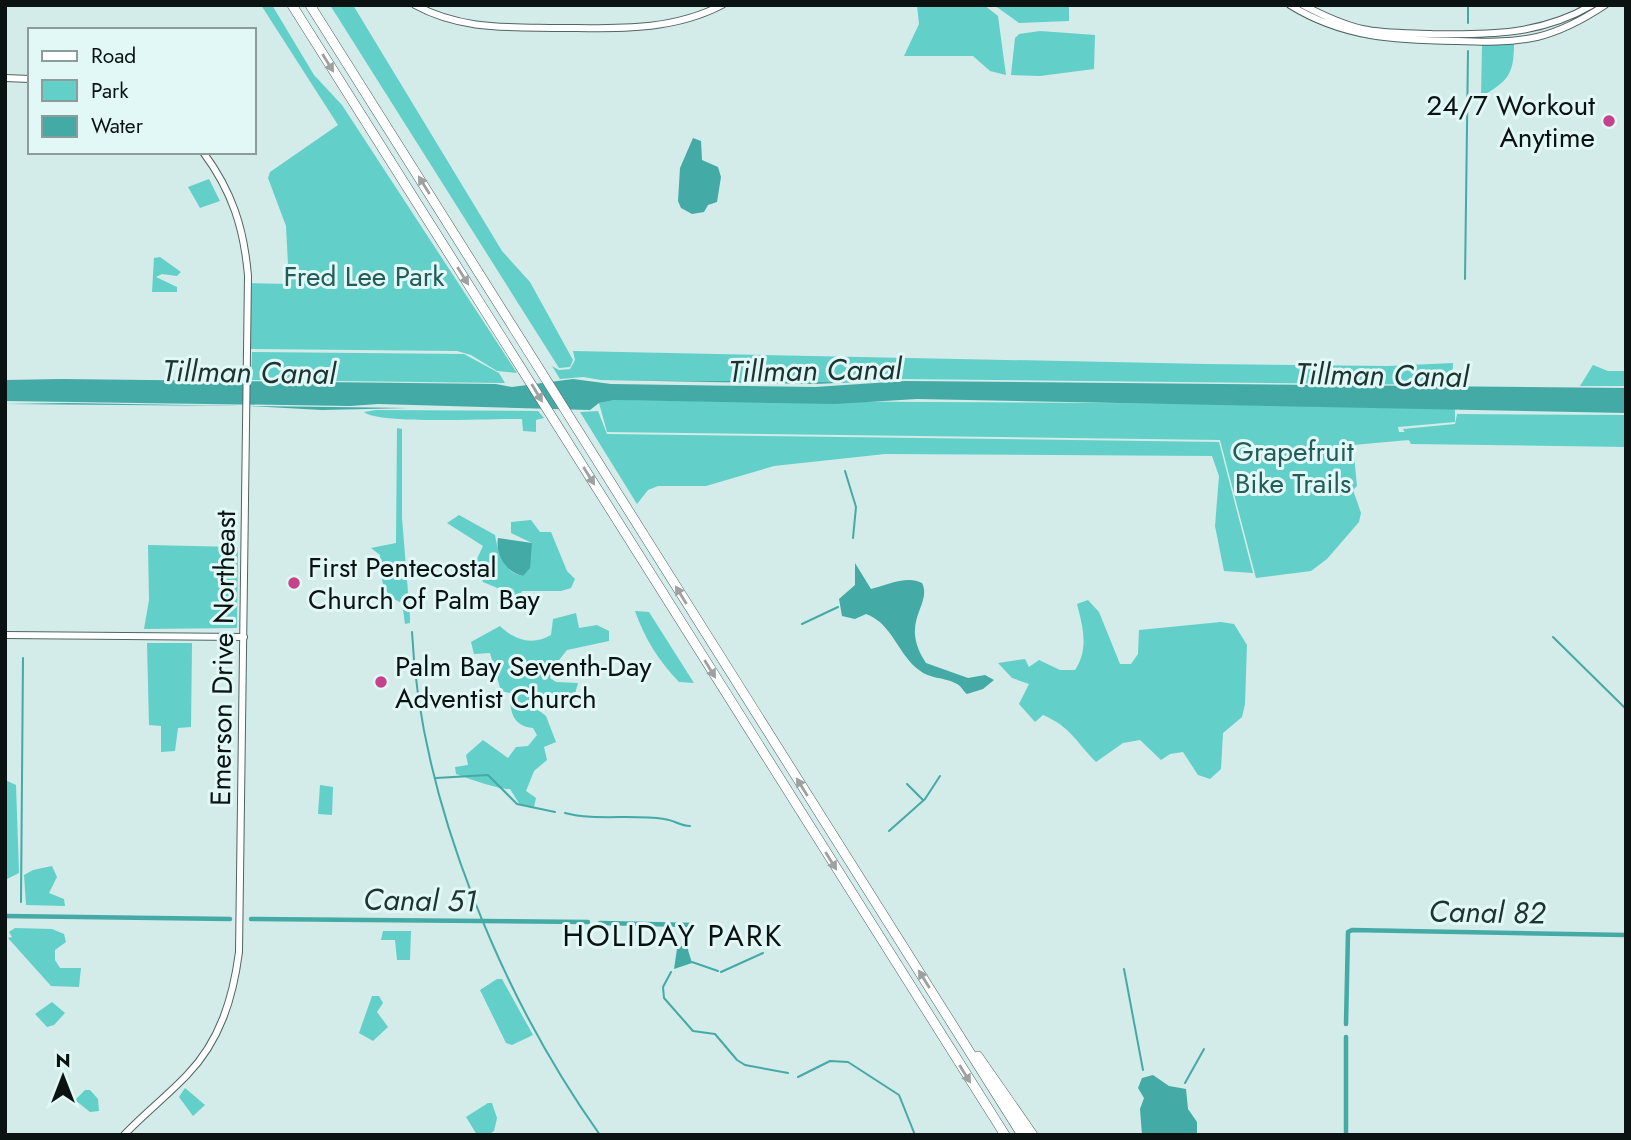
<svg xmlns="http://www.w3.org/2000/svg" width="1631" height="1140" font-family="Jost,sans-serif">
<rect width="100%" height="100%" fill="#d3ebe9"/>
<!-- green -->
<path fill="#62cfc9" d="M 261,5 L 272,5 L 314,75 L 342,105 L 517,373 L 497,371 L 471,355 L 457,351 L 248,349 L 248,283 L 289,284 L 286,226 L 268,178 L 270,172 L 338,125 Z
M 330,5 L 353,5 L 502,251 L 530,282 L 573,360 L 570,367 L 559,368 Z
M 984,5 L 998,16 L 1006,75 L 990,71 L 973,56 L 904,56 L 919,24 L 917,6 Z
M 994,5 L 1069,5 L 1069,21 L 1019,23 Z
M 1040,31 L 1095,35 L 1094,69 L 1040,76 L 1011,75 L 1015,38 L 1019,34 Z
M 1482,44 L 1514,44 C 1514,76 1507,81 1481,97 Z
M 209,179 L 220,201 L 200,208 L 188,187 Z
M 160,257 L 181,272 L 177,276 L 162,274 L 156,277 L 177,287 L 177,292 L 152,292 L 154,258 Z
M 573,351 L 1206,364 L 1388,366 L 1453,363 L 1452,385 L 905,379 L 857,382 L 601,380 L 583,377 L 560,379 L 552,366 L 559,370 L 570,369 L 575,360 Z
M 252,352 L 464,354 L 499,373 L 505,383 L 251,380 Z
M 1593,365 L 1608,371 L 1626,371 L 1626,386 L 1580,386 Z
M 615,400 L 1255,404 L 1455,409 L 1455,422 L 1398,427 L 1399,432 L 1405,432 L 1409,440 L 1353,445 L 1357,486 L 1353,490 L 1361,513 L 1359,522 L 1327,559 L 1311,571 L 1256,578 L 1220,440 L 607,432 L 599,403 Z
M 376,410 L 538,411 L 544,418 L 536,420 L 536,432 L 523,431 L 522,419 C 494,418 380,425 364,412 Z
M 598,411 L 607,434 L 1219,442 L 1253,573 L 1224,571 L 1215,526 L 1219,476 L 1212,456 L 885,454 L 774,466 L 706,486 L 658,486 L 648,490 L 637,504 L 580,412 Z
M 1457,414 L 1626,415 L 1626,447 L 1411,444 L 1403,429 L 1455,424 Z
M 397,428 L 402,429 L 402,518 L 410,617 L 410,623 L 405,624 L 402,603 C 380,594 381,577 380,555 L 371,548 L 396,543 Z
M 459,515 L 495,535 C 498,552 503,573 523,576 L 532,543 L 511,533 L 511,522 L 531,520 L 540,532 L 551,532 L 567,571 L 575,579 L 571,588 L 561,591 L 522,591 L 520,596 L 497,604 L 502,590 L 483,582 L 475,563 L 483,546 L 447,523 Z
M 148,545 L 238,547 L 237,628 L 144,629 L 149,600 Z
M 1088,600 L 1099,612 L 1120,664 L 1131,664 L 1138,654 L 1139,630 L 1221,622 L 1234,624 L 1247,645 L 1245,704 L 1242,717 L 1223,733 L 1221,769 L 1210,779 L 1198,775 L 1183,752 L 1170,754 L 1161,760 L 1140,740 L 1123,743 L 1096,762 C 1076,742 1071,727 1043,715 L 1035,722 L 1019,704 L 1029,684 L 1012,678 L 998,663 L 1025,659 L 1029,667 L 1039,660 L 1060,670 L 1075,670 C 1089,649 1083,627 1077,604 Z
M 635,611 L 649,612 L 694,683 L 679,682 C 658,660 645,639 635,611 Z
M 576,613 L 579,628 L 597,625 L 609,631 L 609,641 L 567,650 L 552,669 L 550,678 L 556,682 L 578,683 L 574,697 L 549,703 L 533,702 L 533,706 L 546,716 L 556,742 L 544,747 L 547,760 L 534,771 L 526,791 L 536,798 L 534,807 L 520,805 L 510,789 C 500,790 467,778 456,774 L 455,767 L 468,765 L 466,755 L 483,740 L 508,758 L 516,747 L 528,746 L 537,735 L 533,728 C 512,726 510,711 510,693 L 501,691 L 490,653 L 474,654 L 471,642 L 500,626 C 514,640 533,646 551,635 L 553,619 Z
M 147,643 L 192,643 L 191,727 L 178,728 L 175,751 L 161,752 L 161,726 L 149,725 Z
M 5,780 L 16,785 L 19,873 L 5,880 Z
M 320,785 L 333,787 L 332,815 L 318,814 Z
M 52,866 L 57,877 L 49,893 L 64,899 L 65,906 L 26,905 L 24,875 L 33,870 Z
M 15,928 L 52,929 L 64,934 L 66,942 L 55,950 L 55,960 L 60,968 L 81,968 L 79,987 L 51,986 L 8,938 L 12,937 L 9,932 Z
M 383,931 L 411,931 L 410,960 L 397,960 L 395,940 L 381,940 Z
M 497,979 L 502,979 L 533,1035 L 512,1045 L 506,1043 L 480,990 Z
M 372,996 L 379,996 L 383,1003 L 377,1012 L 388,1027 L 373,1041 L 359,1033 Z
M 52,1002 L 65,1013 L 54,1025 L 47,1027 L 35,1014 Z
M 185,1088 L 205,1105 L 193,1116 L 179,1097 Z
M 85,1090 L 90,1090 L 98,1099 L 99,1111 L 90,1112 L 75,1100 Z
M 488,1103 L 492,1103 L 497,1118 L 494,1131 L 488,1135 L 477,1135 L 466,1117 Z"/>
<!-- water -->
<path fill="#43aaa5" d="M 693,138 L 701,141 L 702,160 L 718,167 L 721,177 L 717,202 L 708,205 L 704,212 L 692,214 L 681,208 L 678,201 L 680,168 Z
M 61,379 L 496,384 L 512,387 L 573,379 L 611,384 L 815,387 L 905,381 L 1626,388 L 1626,413 L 917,399 L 835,404 L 615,400 L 599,403 L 590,410 L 378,404 L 350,406 L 5,401 L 5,380 Z
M 601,380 L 848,382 L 857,382 L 815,384 Z
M 68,403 L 244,406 L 5,404 Z
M 249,406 L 409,408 L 322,410 Z
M 498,538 L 532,543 L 530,568 L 523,576 C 506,573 495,554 498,538 Z
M 855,563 L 871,589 C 886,585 908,575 922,583 C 933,605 898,621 926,663 L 968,678 L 985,675 L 994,680 L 983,689 L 967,694 C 962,690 961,685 955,683 C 943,677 930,679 919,670 C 898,655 893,624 866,614 L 855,619 L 842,616 L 839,599 L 855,585 Z
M 690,940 L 688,950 L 692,963 L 674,969 L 677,949 Z
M 1153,1075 L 1169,1086 L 1186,1089 L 1188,1109 L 1197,1122 L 1197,1135 L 1142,1135 L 1140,1109 L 1144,1098 L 1138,1088 L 1142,1078 Z"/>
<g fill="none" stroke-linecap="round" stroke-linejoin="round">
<!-- stream -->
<path stroke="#43aaa5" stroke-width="2" d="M 1468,23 L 1468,5
M 1465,279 L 1468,51
M 845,471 L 856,507 L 853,538
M 802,624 L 838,607
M 412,632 C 420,801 502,997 600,1135
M 1553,637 L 1626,709
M 436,778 L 488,775 L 517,804 L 555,812
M 907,784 L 923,800
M 565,813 C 594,821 632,814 664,819 C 674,820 680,826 690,826
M 889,831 L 925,799 L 940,776
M 21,902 L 23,658
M 692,962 L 718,971
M 1124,969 L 1143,1070
M 671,972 L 663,987 L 664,998 L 693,1031 L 715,1034 L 737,1060 L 745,1065 L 788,1073
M 721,972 L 763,953
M 798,1077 L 830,1061 L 848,1062 L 899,1095 L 915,1135
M 1185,1083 L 1204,1049"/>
<!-- canal -->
<path stroke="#43aaa5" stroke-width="4.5" d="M 5,916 L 230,919
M 251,919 L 588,922
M 600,923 L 693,925
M 1346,1024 L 1348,932 L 1352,930 L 1626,935
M 1346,1135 L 1346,1037"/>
<defs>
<path id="minor" d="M 415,5 C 461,30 507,27 557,28 C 614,28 670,32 722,5
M 1290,5 C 1343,38 1396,40 1456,41 C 1484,42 1510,43 1537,37 C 1562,31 1584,19 1605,5
M 1303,5 C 1322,15 1341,24 1362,29 C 1385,34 1409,33 1432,34 C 1489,35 1541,35 1592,5
M 5,78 L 30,79
M 5,635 L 244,637
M 124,1135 C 144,1114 167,1096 187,1075 C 220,1041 233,998 239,952 L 248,276 C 244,228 232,191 203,152"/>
<path id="highway" d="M 292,5 L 1005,1135
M 310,5 L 1022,1135
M 978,1056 L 1033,1135"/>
</defs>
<!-- minor casing -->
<use href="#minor" stroke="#506463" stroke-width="8"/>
<!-- highway casing -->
<use href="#highway" stroke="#506463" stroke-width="10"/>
<!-- minor -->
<use href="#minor" stroke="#fff" stroke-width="6"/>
<!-- highway -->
<use href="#highway" stroke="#fff" stroke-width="9"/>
</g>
<!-- one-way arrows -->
<defs><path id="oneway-solid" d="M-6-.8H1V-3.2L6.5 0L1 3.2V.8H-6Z" transform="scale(1.75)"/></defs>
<g fill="#9da1a0">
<use href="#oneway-solid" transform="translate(328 63) rotate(58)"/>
<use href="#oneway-solid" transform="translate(424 185) rotate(-122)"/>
<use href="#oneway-solid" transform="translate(463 276) rotate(58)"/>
<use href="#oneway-solid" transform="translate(537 393) rotate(59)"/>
<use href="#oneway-solid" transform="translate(589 476) rotate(58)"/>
<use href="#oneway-solid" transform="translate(681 595) rotate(-122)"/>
<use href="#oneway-solid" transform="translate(710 669) rotate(58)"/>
<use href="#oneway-solid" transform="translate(802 787) rotate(-122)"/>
<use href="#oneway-solid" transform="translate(831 861) rotate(58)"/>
<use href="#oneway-solid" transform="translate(924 979) rotate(-122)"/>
<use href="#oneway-solid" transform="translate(965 1074) rotate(58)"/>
</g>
<!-- markers -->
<g fill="#c5438b" stroke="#e1f8f6" stroke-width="2.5">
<circle cx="1609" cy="121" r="7"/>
<circle cx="294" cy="583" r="7"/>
<circle cx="381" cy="682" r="7"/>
</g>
<g text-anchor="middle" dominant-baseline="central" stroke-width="6" stroke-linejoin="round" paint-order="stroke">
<!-- poi labels -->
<g font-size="28" fill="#0a1312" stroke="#e1f8f6" text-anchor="start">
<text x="1595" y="105" text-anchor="end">24/7 Workout<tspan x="1595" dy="32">Anytime</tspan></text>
<text x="308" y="567">First Pentecostal<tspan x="308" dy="32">Church of Palm Bay</tspan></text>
<text x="395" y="666">Palm Bay Seventh-Day<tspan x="395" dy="32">Adventist Church</tspan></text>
</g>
<!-- park labels -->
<g font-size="28" fill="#235c5a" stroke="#e1f8f6">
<text x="364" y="276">Fred Lee Park</text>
<text x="1293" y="451">Grapefruit<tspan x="1293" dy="32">Bike Trails</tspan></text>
</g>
<!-- street labels -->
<g font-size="28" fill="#0a1312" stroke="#e1f8f6">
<text transform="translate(223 658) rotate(-89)">Emerson Drive Northeast</text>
</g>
<!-- water labels -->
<g font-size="30" font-style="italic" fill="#1b3332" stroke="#e1f8f6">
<text transform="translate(815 370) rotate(-1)">Tillman Canal</text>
<text transform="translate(249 372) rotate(1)">Tillman Canal</text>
<text transform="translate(1382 375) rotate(1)">Tillman Canal</text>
<text transform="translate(420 900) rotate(1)">Canal 51</text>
<text transform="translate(1487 912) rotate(1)">Canal 82</text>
</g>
<!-- neighbourhood labels -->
<g font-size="30" letter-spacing="2" fill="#0a1312" stroke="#e1f8f6">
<text x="673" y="935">HOLIDAY PARK</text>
</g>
</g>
<!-- border -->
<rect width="1631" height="1140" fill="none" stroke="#0a1312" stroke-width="14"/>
<!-- legend -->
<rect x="28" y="28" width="228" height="126" fill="#e1f8f6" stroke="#8b9c9b" stroke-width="2"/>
<rect x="42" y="51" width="35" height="10" fill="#ffffff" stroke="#8b9c9b" stroke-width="2"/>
<text x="91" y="63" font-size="21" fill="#0a1312">Road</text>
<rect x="42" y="80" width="35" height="21" fill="#62cfc9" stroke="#8b9c9b" stroke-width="2"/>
<text x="91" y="98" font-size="21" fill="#0a1312">Park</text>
<rect x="42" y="116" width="35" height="21" fill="#43aaa5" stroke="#8b9c9b" stroke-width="2"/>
<text x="91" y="133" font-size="21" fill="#0a1312">Water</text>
<!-- north arrow -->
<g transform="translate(63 1077)" stroke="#e1f8f6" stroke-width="5" paint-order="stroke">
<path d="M0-5L12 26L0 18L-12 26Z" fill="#0a1312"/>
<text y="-10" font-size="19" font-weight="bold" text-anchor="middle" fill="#0a1312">N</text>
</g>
</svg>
